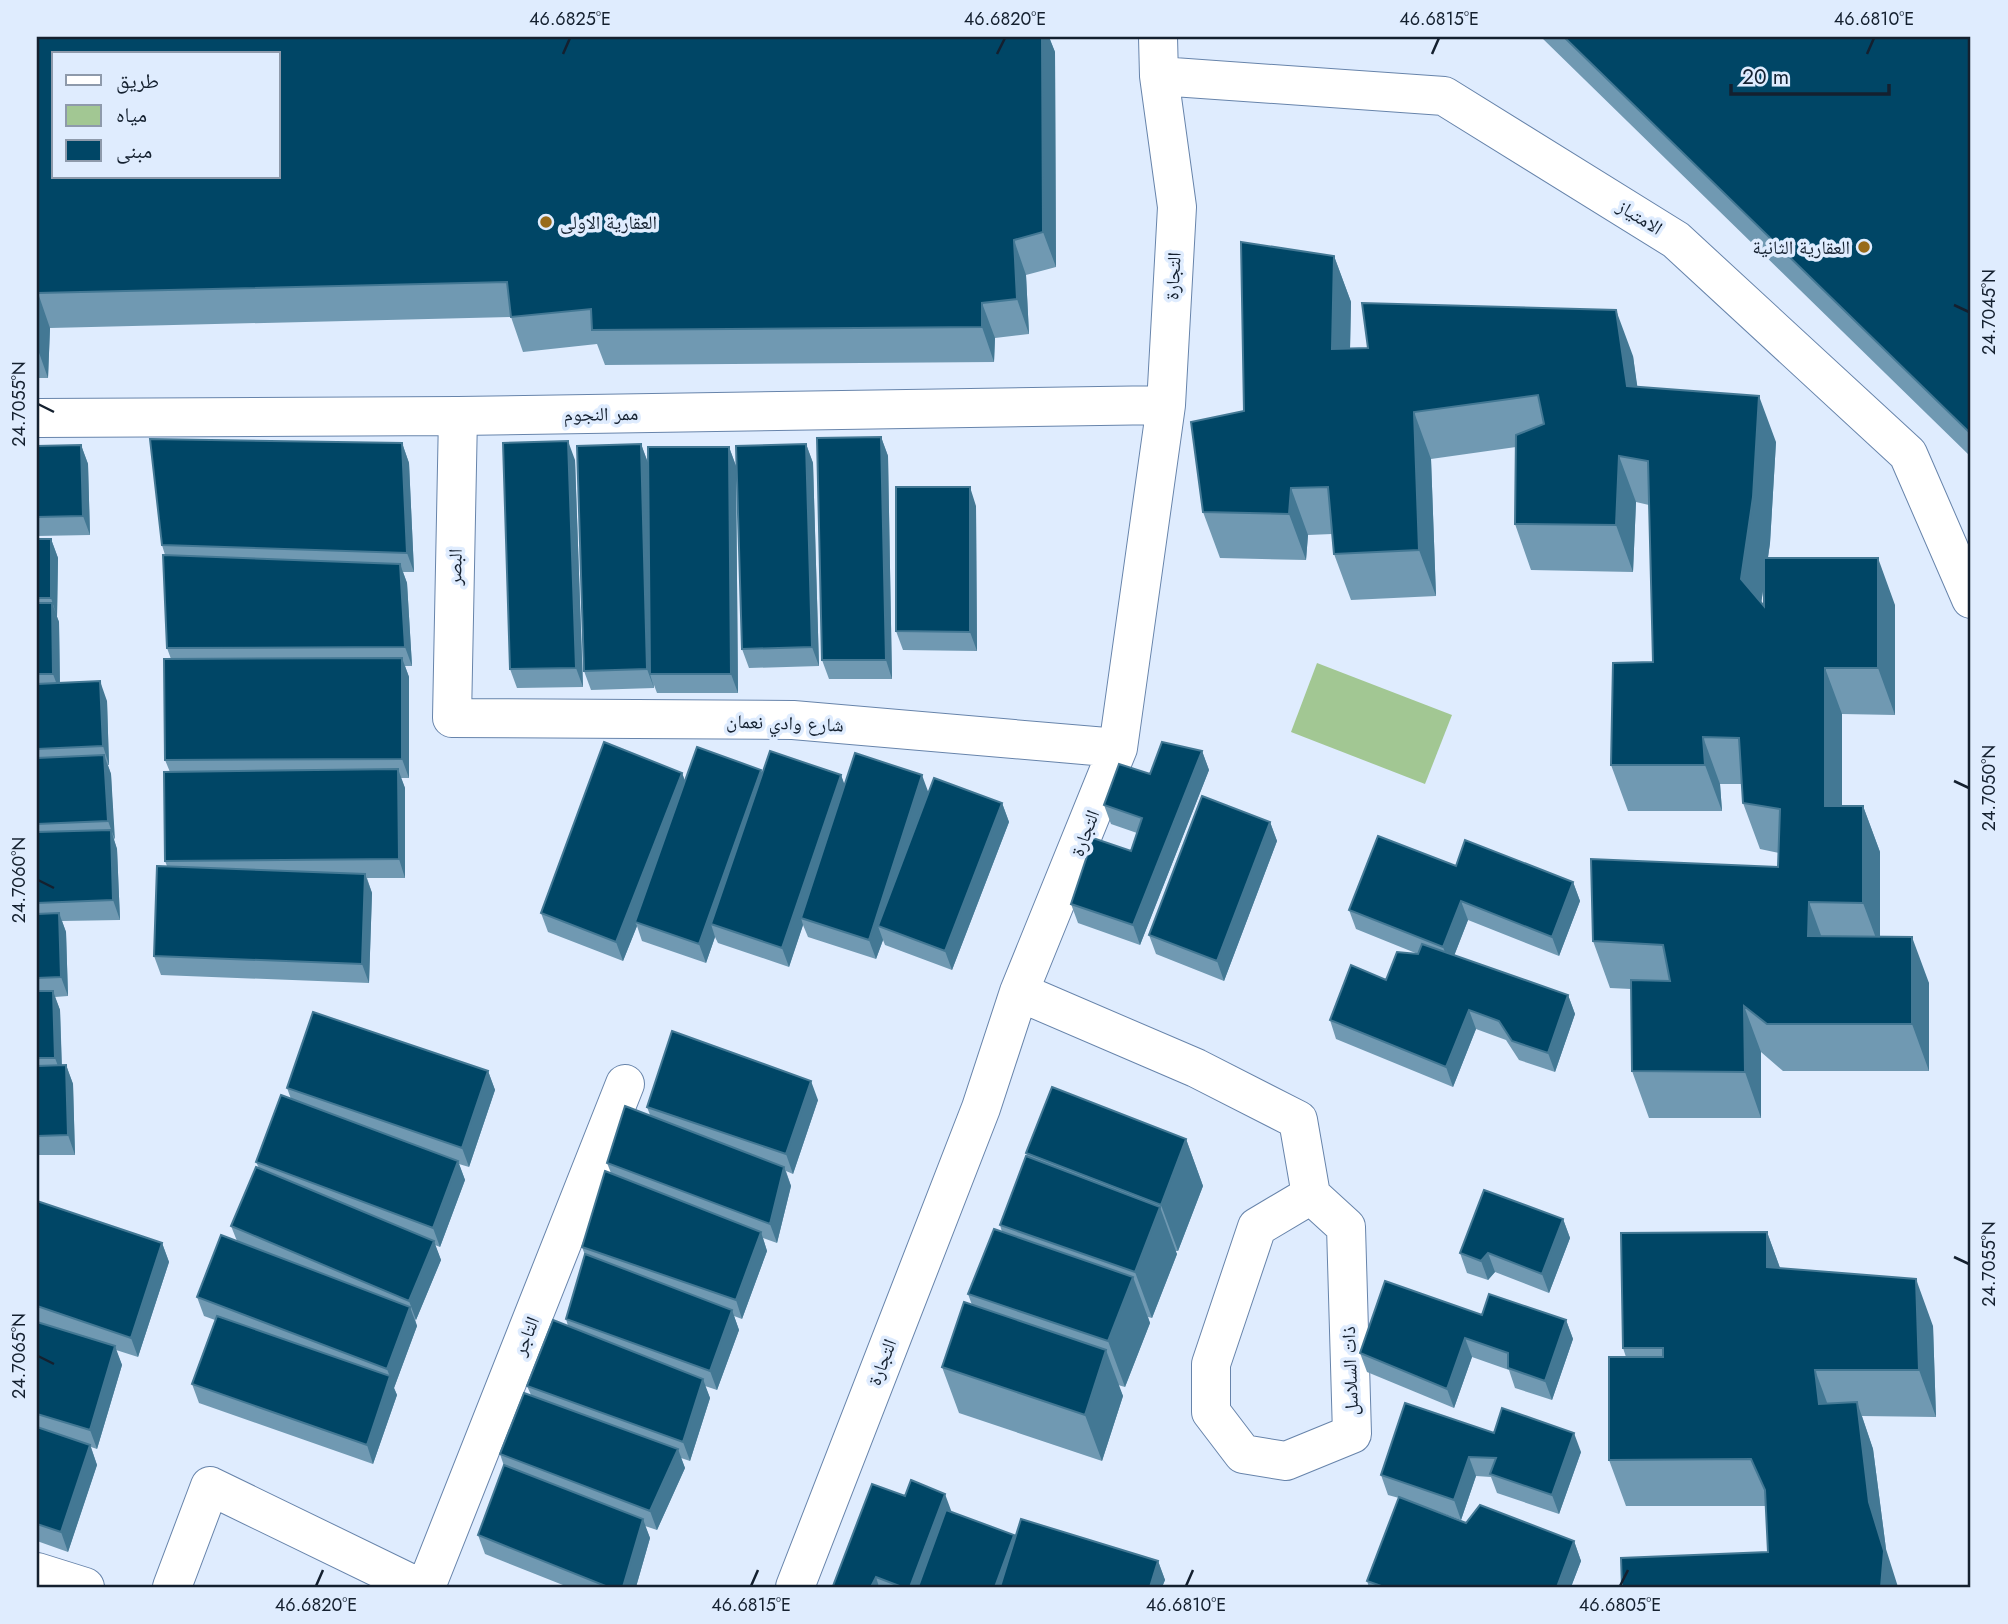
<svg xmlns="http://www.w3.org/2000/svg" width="2008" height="1624" font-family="Jost,'Noto Naskh Arabic',sans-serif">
<rect width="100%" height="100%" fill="#dfecfe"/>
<!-- water -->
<path fill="#a2c793" d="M 1317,663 L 1452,715 L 1425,784 L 1291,732 Z"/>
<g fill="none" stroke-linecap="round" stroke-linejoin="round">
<defs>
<path id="minor" d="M 1159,76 L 1444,96 L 1676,240 L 1908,454 L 1971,599
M 458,416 L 452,718 L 793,720 L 1118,748
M 37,418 L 458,416 L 1166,405
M 1019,992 L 1196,1068 L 1298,1120 L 1311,1195 L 1346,1227 L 1352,1434 L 1286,1461 L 1243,1454 L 1211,1412 L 1211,1364 L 1257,1227 L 1311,1195
M 37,1572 L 85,1587
M 172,1587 L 210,1486 L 418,1587
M 426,1587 L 625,1084
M 795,1587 L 981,1108 L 1019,992 L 1118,748 L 1166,405 L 1177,207 L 1159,76 L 1158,37"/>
</defs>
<!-- minor casing -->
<use href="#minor" stroke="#6784ab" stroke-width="40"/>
<!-- minor -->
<use href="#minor" stroke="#fff" stroke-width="38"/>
</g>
<!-- wall -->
<path fill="#7099b2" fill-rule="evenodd" d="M 37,37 L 1049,37 L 1055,52 L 1056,267 L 1026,275 L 1029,334 L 995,338 L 994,362 L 605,365 L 597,344 L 523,352 L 511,317 L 50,328 L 48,378 L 37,378 Z
M 1541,37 L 1971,37 L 1971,457 Z
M 1334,256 L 1351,302 L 1350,349 L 1633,356 L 1637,387 L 1776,442 L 1770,543 L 1768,558 L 1895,605 L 1895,715 L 1842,714 L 1842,806 L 1863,806 L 1880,852 L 1880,937 L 1929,983 L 1929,1071 L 1783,1071 L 1761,1052 L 1761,1118 L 1649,1118 L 1632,1071 L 1631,989 L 1610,988 L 1593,941 L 1778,867 L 1779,853 L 1760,849 L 1743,803 L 1742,784 L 1720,784 L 1722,811 L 1628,811 L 1611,765 L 1653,662 L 1649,505 L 1636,502 L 1633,572 L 1531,570 L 1515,524 L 1516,447 L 1431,459 L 1436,596 L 1351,600 L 1334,554 L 1332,534 L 1308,535 L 1306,560 L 1220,558 L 1203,512 L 1244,411 ZM 1764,585 L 1764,606 L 1761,603 Z
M 881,437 L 888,456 L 892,679 L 829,679 L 822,660 Z
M 402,443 L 409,463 L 414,572 L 403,572 L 407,583 L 412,666 L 405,666 L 409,677 L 409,778 L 401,778 L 405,788 L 405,878 L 367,878 L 372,893 L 369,983 L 161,975 L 154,956 L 167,866 L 165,861 L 170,772 L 165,760 L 171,659 L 167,648 L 165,555 L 162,545 Z
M 641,444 L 648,463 L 729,447 L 736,466 L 738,693 L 657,693 L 654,685 L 654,688 L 591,690 L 584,671 Z
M 806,444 L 813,463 L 819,666 L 749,668 L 742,649 Z
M 81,445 L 88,464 L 90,535 L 37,536 L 37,446 Z
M 575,460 L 583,687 L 517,688 L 510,669 Z
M 976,506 L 977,651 L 903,650 L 896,631 Z
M 37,539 L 51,539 L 58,558 L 57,617 L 59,622 L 60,683 L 107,701 L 109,765 L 108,765 L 111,774 L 114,840 L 117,849 L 120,920 L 62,921 L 66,932 L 68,996 L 55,997 L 60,1010 L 62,1065 L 66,1065 L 73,1084 L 75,1155 L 37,1155 Z
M 1202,751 L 1209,770 L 1140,945 L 1078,923 L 1071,904 L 1131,851 L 1137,833 L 1111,824 L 1104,805 L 1150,774 Z
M 682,773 L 685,781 L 762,774 L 841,775 L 844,784 L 928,792 L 1002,803 L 1009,822 L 952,970 L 885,945 L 883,940 L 876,959 L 808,937 L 803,925 L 789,967 L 718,943 L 715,937 L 706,963 L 642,941 L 637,926 L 623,961 L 548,932 L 541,913 Z
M 1270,822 L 1277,841 L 1224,981 L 1156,954 L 1149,935 Z
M 1573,882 L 1580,901 L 1559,956 L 1468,920 L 1454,956 L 1568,995 L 1575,1014 L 1555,1072 L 1519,1060 L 1506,1040 L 1476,1029 L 1453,1087 L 1336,1039 L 1330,1020 L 1386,980 L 1418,954 L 1356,929 L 1349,910 Z
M 488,1071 L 495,1090 L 469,1167 L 459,1164 L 465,1180 L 440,1247 L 435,1245 L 441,1260 L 416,1320 L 415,1319 L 417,1326 L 394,1388 L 397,1395 L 373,1464 L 199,1403 L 192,1384 L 215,1320 L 204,1316 L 197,1297 L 237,1241 L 231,1226 L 259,1168 L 256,1162 L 291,1099 L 287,1088 Z
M 818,1100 L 793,1174 L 786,1171 L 791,1186 L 777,1243 L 763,1238 L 767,1251 L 742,1319 L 734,1316 L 739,1330 L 717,1390 L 705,1386 L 710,1398 L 690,1461 L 681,1458 L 685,1468 L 657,1530 L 645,1526 L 650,1538 L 636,1587 L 568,1587 L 485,1554 L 478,1535 L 504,1466 L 500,1454 L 531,1395 L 527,1386 L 568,1326 L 566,1319 L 585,1255 L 582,1247 L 611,1173 L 607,1163 L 650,1115 L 647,1107 Z
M 1186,1139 L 1203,1186 L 1178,1251 L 1175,1251 L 1177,1254 L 1152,1318 L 1148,1317 L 1150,1323 L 1125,1387 L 1118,1385 L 1123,1396 L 1102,1461 L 959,1413 L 942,1367 L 972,1305 L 968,1294 L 1002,1232 L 1000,1225 L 1027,1156 L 1026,1153 Z
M 37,1201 L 162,1243 L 169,1262 L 138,1357 L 116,1350 L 122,1365 L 97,1449 L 91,1447 L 97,1465 L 68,1552 L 37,1541 Z
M 1563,1219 L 1570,1238 L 1549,1293 L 1495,1272 L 1488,1280 L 1467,1273 L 1460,1253 Z
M 1767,1232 L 1780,1268 L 1933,1326 L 1936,1417 L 1862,1416 L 1873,1449 L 1886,1549 L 1768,1552 L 1766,1506 L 1626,1506 L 1609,1460 L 1626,1357 L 1623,1348 Z
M 1482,1315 L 1566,1320 L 1573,1339 L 1552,1400 L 1515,1388 L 1509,1370 L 1472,1357 L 1454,1408 L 1367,1372 L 1360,1353 Z
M 1494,1433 L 1581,1452 L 1559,1514 L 1497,1493 L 1491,1477 L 1476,1476 L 1461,1520 L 1431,1509 L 1466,1523 L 1574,1541 L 1581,1561 L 1571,1587 L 1369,1587 L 1367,1581 L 1399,1498 L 1388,1495 L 1381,1475 Z
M 952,1512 L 1015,1537 L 1158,1561 L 1165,1580 L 1162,1587 L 834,1587 L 833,1586 Z"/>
<!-- shaded-wall -->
<path fill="#437894" d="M 1042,37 L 1049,37 L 1055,52 L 1056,267 L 1043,232 Z
M 1014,240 L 1026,275 L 1029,334 L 1017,299 Z
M 1334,256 L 1351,302 L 1349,396 L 1332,349 Z
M 38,293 L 50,328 L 48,378 L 37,347 Z
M 982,303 L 995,338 L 994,362 L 982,327 Z
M 1616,310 L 1633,356 L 1644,433 L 1627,386 Z
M 1759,396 L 1776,442 L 1770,543 L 1758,625 L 1741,579 Z
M 1414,412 L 1431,459 L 1436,596 L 1419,550 Z
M 881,437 L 888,456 L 892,679 L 886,660 Z
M 568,441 L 575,460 L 583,687 L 576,668 Z
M 402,443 L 409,463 L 414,572 L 407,553 Z
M 641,444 L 648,463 L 650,674 L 654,688 L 647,669 Z
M 806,444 L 813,463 L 819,666 L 812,647 Z
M 81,445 L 88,464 L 90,535 L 83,516 Z
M 729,447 L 736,466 L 738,693 L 731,674 Z
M 1619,456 L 1636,502 L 1633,572 L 1616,525 Z
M 970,487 L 976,506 L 977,651 L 970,632 Z
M 1291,488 L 1308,535 L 1306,560 L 1289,514 Z
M 51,539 L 58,558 L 57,617 L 51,598 Z
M 1878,558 L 1895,605 L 1895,715 L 1878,668 Z
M 400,564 L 407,583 L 412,666 L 405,647 Z
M 52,603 L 59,622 L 60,693 L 53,674 Z
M 402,658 L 409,677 L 409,778 L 402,759 Z
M 1825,668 L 1842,714 L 1842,852 L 1825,806 Z
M 100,681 L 107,701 L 109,765 L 103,746 Z
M 1703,737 L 1720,784 L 1722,811 L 1705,765 Z
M 1202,751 L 1209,770 L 1140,945 L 1133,925 Z
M 104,755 L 111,774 L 115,840 L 108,821 Z
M 398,769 L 405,788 L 405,878 L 399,859 Z
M 761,770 L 768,789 L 711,924 L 715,937 L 706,963 L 699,944 Z
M 682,773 L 689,792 L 635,922 L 637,926 L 623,961 L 616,942 Z
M 841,775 L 848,794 L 801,918 L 803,925 L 789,967 L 782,948 Z
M 922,775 L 929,794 L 878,926 L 883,940 L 876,959 L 869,940 Z
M 1002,803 L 1009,822 L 952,970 L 945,951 Z
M 1863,806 L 1880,852 L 1880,949 L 1863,903 Z
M 1270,822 L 1277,841 L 1224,981 L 1217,961 Z
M 111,830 L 117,849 L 120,920 L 113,900 Z
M 365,874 L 372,893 L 369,983 L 362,964 Z
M 1573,882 L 1580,901 L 1559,956 L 1552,937 Z
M 1461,901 L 1468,920 L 1450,966 L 1443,947 Z
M 1809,902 L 1826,949 L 1808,936 Z
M 59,913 L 66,932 L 68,996 L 61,977 Z
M 1912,937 L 1929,983 L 1929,1071 L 1912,1024 Z
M 53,991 L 60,1010 L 62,1077 L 55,1058 Z
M 1568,995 L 1575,1014 L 1555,1072 L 1548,1053 Z
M 1744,1006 L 1761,1052 L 1761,1118 L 1745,1072 Z
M 1469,1010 L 1476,1029 L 1453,1087 L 1446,1067 Z
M 66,1065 L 73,1084 L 75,1155 L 68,1135 Z
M 488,1071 L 495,1090 L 469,1167 L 462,1148 Z
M 811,1081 L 818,1100 L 793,1174 L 786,1154 Z
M 1186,1139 L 1203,1186 L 1178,1251 L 1161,1205 Z
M 458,1161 L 465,1180 L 440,1247 L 433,1228 Z
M 784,1167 L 791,1186 L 777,1243 L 770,1224 Z
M 1160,1207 L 1177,1254 L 1152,1318 L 1135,1272 Z
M 1563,1219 L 1570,1238 L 1549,1293 L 1542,1274 Z
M 761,1232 L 767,1251 L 742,1319 L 736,1300 Z
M 1767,1232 L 1784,1279 L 1767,1267 Z
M 434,1241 L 441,1260 L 416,1320 L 409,1301 Z
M 162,1243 L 169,1262 L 138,1357 L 131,1338 Z
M 1488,1253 L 1495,1272 L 1488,1280 L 1481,1261 Z
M 1133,1277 L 1150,1323 L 1125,1387 L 1108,1341 Z
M 1916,1279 L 1933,1326 L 1936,1417 L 1919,1370 Z
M 410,1307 L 417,1326 L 394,1388 L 397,1395 L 373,1464 L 367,1445 L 390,1377 L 387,1369 Z
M 732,1310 L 739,1330 L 717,1390 L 710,1371 Z
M 1566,1320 L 1573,1339 L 1552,1400 L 1545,1381 Z
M 1465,1338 L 1472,1357 L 1454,1408 L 1447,1389 Z
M 115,1346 L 122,1365 L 97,1449 L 90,1430 Z
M 1106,1350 L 1123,1396 L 1102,1461 L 1085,1415 Z
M 1815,1370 L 1832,1416 L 1819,1404 Z
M 703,1379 L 710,1398 L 690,1461 L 683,1442 Z
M 1857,1402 L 1873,1449 L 1886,1549 L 1898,1587 L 1881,1587 L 1869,1502 Z
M 1574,1433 L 1581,1452 L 1559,1514 L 1552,1495 Z
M 90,1445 L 97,1465 L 68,1552 L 61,1532 Z
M 678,1449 L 685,1468 L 657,1530 L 650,1511 Z
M 1469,1457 L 1476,1476 L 1461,1520 L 1454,1500 Z
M 945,1494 L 952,1513 L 924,1587 L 910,1587 Z
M 643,1519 L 650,1538 L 636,1587 L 623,1587 Z
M 1014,1535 L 1021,1554 L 1009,1587 L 995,1587 Z
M 1574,1541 L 1581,1561 L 1571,1587 L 1557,1587 Z
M 1158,1561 L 1165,1580 L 1162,1587 L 1150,1587 Z
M 876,1577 L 879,1587 L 871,1587 Z"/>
<!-- building -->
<path fill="#004666" stroke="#437894" stroke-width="2" fill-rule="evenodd" d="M 37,37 L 1042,37 L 1043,232 L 1014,240 L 1017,299 L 982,303 L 982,327 L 592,330 L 591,309 L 511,317 L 507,282 L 38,293 L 37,310 ZM 54,54 L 278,54 L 278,177 L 54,177 Z
M 1564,37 L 1971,37 L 1971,434 Z
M 1241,242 L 1334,256 L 1332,349 L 1368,348 L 1362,303 L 1616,310 L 1627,386 L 1759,396 L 1753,497 L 1741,579 L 1764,606 L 1764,558 L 1878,558 L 1878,668 L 1825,668 L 1825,806 L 1863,806 L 1863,903 L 1809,902 L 1808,936 L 1912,937 L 1912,1024 L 1767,1024 L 1744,1006 L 1745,1072 L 1632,1071 L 1631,980 L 1670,981 L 1663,945 L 1593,941 L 1591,859 L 1778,867 L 1780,809 L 1743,803 L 1739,738 L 1703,737 L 1705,765 L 1611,765 L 1613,663 L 1653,662 L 1648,461 L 1619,456 L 1616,525 L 1515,524 L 1516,435 L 1544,424 L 1538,395 L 1414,412 L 1419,550 L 1334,554 L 1328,487 L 1291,488 L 1289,514 L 1203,512 L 1191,422 L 1244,411 Z
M 881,437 L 886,660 L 822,660 L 817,438 Z
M 150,439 L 402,443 L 407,553 L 162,545 Z
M 568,441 L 576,668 L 510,669 L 503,443 Z
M 641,444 L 647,669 L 584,671 L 577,446 Z
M 806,444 L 812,647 L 742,649 L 736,446 Z
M 81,445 L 83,516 L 37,517 L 37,446 Z
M 648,447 L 729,447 L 731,674 L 650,674 Z
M 896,487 L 970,487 L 970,632 L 896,631 Z
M 37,539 L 51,539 L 51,598 L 37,598 Z
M 163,555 L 400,564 L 405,647 L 167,648 Z
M 37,603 L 52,603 L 53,674 L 37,674 Z
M 402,658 L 402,759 L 165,760 L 164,659 Z
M 100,681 L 103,746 L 37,749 L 37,684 Z
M 604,742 L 682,773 L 616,942 L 541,913 Z
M 1162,742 L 1202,751 L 1133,925 L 1071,904 L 1093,838 L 1131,851 L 1142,818 L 1104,805 L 1119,764 L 1150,774 Z
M 697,747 L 761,770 L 699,944 L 635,922 Z
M 770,751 L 841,775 L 782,948 L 711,924 Z
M 855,753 L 922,775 L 869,940 L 801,918 Z
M 104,755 L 108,821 L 37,824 L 37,758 Z
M 398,769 L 399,859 L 165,861 L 164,772 Z
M 934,778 L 1002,803 L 945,951 L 878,926 Z
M 1202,796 L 1270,822 L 1217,961 L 1149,935 Z
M 111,830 L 113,900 L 37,903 L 37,832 Z
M 1378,836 L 1456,866 L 1465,840 L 1573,882 L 1552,937 L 1461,901 L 1443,947 L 1349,910 Z
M 157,866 L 365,874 L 362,964 L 154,956 Z
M 59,913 L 61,977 L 37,978 L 37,914 Z
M 1422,944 L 1568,995 L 1548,1053 L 1512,1041 L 1499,1021 L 1469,1010 L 1446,1067 L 1330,1020 L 1351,965 L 1386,980 L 1397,952 L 1418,954 Z
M 37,991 L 53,991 L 55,1058 L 37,1058 Z
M 313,1012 L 488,1071 L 462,1148 L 287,1088 Z
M 672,1031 L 811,1081 L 786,1154 L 647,1107 Z
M 66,1065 L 68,1135 L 37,1136 L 37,1066 Z
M 1052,1087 L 1186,1139 L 1161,1205 L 1026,1153 Z
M 281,1095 L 458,1161 L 433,1228 L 256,1162 Z
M 625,1106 L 784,1167 L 770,1224 L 607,1163 Z
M 1026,1156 L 1160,1207 L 1135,1272 L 1000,1225 Z
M 256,1167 L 434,1241 L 409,1301 L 231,1226 Z
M 605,1171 L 761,1232 L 736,1300 L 582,1247 Z
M 1484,1190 L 1563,1219 L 1542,1274 L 1488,1253 L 1481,1261 L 1460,1253 Z
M 37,1201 L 162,1243 L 131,1338 L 37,1306 Z
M 994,1229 L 1133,1277 L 1108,1341 L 968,1294 Z
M 1767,1232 L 1767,1267 L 1916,1279 L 1919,1370 L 1815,1370 L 1819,1404 L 1857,1402 L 1869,1502 L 1884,1551 L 1881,1587 L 1622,1587 L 1621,1558 L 1768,1552 L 1765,1490 L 1751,1459 L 1609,1460 L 1609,1357 L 1663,1357 L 1663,1348 L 1623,1348 L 1621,1233 Z
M 221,1235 L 410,1307 L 387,1369 L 197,1297 Z
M 585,1254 L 732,1310 L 710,1371 L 566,1319 Z
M 1385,1281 L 1482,1315 L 1489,1294 L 1566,1320 L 1545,1381 L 1508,1368 L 1508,1353 L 1465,1338 L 1447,1389 L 1360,1353 Z
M 964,1302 L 1106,1350 L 1085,1415 L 942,1367 Z
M 217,1316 L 390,1376 L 367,1445 L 192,1384 Z
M 553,1320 L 703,1379 L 683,1442 L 527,1386 Z
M 37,1322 L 115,1346 L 90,1430 L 37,1414 Z
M 524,1393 L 678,1449 L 650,1511 L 500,1454 Z
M 1405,1403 L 1494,1433 L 1502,1408 L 1574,1433 L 1552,1495 L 1490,1474 L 1496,1458 L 1469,1457 L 1454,1500 L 1381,1475 Z
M 37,1427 L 90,1445 L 61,1532 L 37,1524 Z
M 504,1465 L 643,1519 L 623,1587 L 608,1587 L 478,1535 Z
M 911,1480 L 945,1494 L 910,1587 L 902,1587 L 876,1577 L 871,1587 L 837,1587 L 833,1586 L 872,1484 L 905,1496 Z
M 1399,1497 L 1466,1523 L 1480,1505 L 1574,1541 L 1557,1587 L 1384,1587 L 1367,1581 Z
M 946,1510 L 1014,1535 L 995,1587 L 918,1587 Z
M 1021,1519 L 1158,1561 L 1150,1587 L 1000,1587 Z"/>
<!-- ticks -->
<path fill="none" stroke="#14202f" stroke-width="2.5" d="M 563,54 L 570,38M 997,54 L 1005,38M 1432,54 L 1439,38M 1867,54 L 1874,38M 1954,305 L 1969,312M 38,404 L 54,412M 1954,781 L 1969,788M 38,880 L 54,888M 1954,1257 L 1969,1264M 38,1356 L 54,1364M 316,1586 L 323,1570M 751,1586 L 758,1570M 1186,1586 L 1193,1570M 1620,1586 L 1628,1570"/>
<!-- markers -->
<g fill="#986b1a" stroke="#dfecfe" stroke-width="2.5">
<circle cx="546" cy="222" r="7"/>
<circle cx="1864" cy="247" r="7"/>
</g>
<g text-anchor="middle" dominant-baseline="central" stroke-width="7" stroke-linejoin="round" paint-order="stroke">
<!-- street labels -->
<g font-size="19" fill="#14202f" stroke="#dfecfe">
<text transform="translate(1640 217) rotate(32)">الامتياز</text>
<text transform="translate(1173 276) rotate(-87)">التجارة</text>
<text transform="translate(601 414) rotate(-1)">ممر النجوم</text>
<text transform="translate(455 567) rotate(-89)">البصر</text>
<text transform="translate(785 723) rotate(2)">شارع وادي نعمان</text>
<text transform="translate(1085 833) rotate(-69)">التجارة</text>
<text transform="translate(526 1336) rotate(-68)">التاجر</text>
<text transform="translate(882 1362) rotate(-69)">التجارة</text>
<text transform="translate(1350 1371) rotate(-92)">ذات السلاسل</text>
</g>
<!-- poi labels -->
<g font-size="19" fill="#14202f" stroke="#dfecfe" text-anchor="start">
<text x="560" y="222">العقارية الاولى</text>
<text x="1850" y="247" text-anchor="end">العقارية الثانية</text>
</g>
</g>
<!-- border -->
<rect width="2008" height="1624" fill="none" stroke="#dfecfe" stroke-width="77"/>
<!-- legend -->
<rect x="52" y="52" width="228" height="126" fill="#dfecfe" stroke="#8e9aab" stroke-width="2"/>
<rect x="66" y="75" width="35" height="10" fill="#ffffff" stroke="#8e9aab" stroke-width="2"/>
<text x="116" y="88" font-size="21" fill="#14202f">طريق</text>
<rect x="66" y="105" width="35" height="21" fill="#a2c793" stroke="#8e9aab" stroke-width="2"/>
<text x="116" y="122" font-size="21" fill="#14202f">مياه</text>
<rect x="66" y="140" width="35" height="21" fill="#004666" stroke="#8e9aab" stroke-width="2"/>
<text x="116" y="158" font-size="21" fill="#14202f">مبنى</text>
<!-- scale -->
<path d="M1731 84v10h158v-10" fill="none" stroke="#14202f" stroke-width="3.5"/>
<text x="1742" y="84" font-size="21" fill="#14202f" stroke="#dfecfe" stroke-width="5" paint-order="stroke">20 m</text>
<rect x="38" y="38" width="1931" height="1548" fill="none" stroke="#14202f" stroke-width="2.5"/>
<g font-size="18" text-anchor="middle" fill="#14202f">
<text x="570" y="25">46.6825°E</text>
<text x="1005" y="25">46.6820°E</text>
<text x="1439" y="25">46.6815°E</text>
<text x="1874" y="25">46.6810°E</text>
<text transform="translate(1989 312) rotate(-90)" y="6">24.7045°N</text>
<text transform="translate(19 404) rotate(-90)" y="6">24.7055°N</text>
<text transform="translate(1989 788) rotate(-90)" y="6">24.7050°N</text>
<text transform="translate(19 880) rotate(-90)" y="6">24.7060°N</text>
<text transform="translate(1989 1264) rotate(-90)" y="6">24.7055°N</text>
<text transform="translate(19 1356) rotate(-90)" y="6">24.7065°N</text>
<text x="316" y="1611">46.6820°E</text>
<text x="751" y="1611">46.6815°E</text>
<text x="1186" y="1611">46.6810°E</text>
<text x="1620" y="1611">46.6805°E</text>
</g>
</svg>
